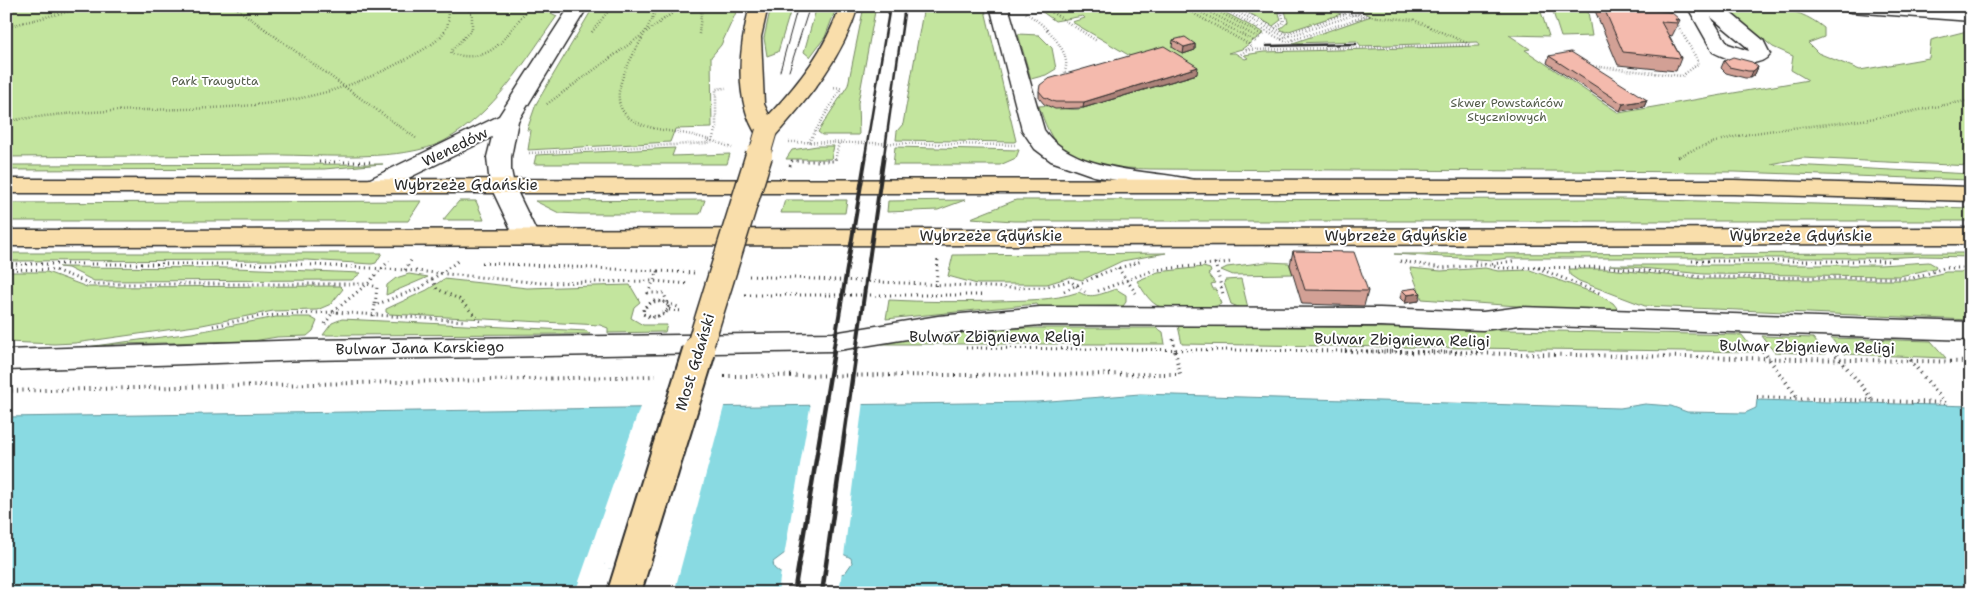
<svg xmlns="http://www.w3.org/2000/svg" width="1977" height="599" font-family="'Shantell Sans',sans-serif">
<rect width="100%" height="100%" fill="#fff"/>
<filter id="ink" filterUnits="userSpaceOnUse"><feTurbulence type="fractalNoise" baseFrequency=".02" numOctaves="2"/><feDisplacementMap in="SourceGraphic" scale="10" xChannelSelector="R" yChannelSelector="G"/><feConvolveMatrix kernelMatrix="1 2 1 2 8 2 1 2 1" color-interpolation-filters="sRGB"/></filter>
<g filter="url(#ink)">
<!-- green -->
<path fill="#c3e59e" stroke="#778864" d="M 6,6 L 556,6 L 551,13 L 557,16 C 525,61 494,114 444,141 C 405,162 320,155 275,155 C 185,156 96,156 6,157 Z
M 594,6 L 739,6 L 721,45 L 711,57 L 712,128 L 675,129 L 670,142 L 528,150 L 531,130 L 527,130 L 536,104 Z
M 771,6 L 792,6 L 778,52 L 767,56 L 764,38 Z
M 817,6 L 837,6 L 825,37 L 810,57 L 804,52 Z
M 864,6 L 876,6 L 858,103 L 859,135 L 822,135 L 818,132 L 848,85 Z
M 924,6 L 984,6 L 1016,141 L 1014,142 L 896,140 L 897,131 L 903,124 Z
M 1034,6 L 1213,6 L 1264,33 L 1242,49 L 1228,53 L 1235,53 L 1245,59 L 1248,58 L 1244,55 L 1264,52 L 1479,46 L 1477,42 L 1361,46 L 1357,41 L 1293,43 L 1371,16 L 1350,6 L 1539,6 L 1549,36 L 1509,35 L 1530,49 L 1525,50 L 1619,113 L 1808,80 L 1791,70 L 1793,56 L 1773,47 L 1722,6 C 1759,6 1794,3 1824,28 L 1824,37 L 1808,43 L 1818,53 L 1860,70 L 1929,58 L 1931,40 L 1971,30 L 1971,166 L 1802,158 L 1771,164 L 1971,174 L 1971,180 L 1734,172 L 1149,169 C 1121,168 1090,167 1066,152 C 1051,143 1044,121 1039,106 C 1052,104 1064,111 1080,109 L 1197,74 L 1137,60 L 1072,22 L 1085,18 L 1083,16 L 1055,21 Z
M 1236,6 L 1277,6 L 1281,20 L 1273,26 Z
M 1325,6 L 1341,14 L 1286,32 L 1280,29 L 1288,22 L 1284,7 Z
M 1551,6 L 1587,6 L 1592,36 L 1561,37 Z
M 1018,34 L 1039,35 L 1052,48 L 1056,69 L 1046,75 L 1031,79 Z
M 817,146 L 834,146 L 831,159 L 786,159 L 792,150 Z
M 895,147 L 1019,150 L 1016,158 L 1000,165 L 893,165 Z
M 675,148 L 672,156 L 730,154 L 727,164 L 534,164 L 536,155 Z
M 383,164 L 324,169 L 6,170 L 6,165 Z
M 1622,199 L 1971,208 L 1971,221 L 1013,221 L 971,218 L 1016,200 Z
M 705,200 L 700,214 L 579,214 L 559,213 L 535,201 Z
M 785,200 L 847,200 L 845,213 L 781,213 Z
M 965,200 L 938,210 L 887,212 L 888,201 Z
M 421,201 L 408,221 L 6,221 L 6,203 Z
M 459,201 L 476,201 L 484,220 L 443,220 Z
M 6,253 L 382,253 L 376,263 L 372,264 L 307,260 L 6,261 Z
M 1166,253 L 1122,261 L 1082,280 L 1070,277 L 1047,284 L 977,284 L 948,276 L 953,255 Z
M 1971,253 L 1971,257 L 1922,256 L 1882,258 L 1508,258 L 1493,260 L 1394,254 Z
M 1267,262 L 1289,263 L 1293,274 L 1233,275 L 1221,270 L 1227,267 Z
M 1929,262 L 1936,266 L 1935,268 L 1900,276 L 1703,274 L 1610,265 L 1880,265 Z
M 59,267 L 235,268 L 361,273 L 352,280 L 94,281 L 68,268 Z
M 1203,267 L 1210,269 L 1211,272 L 1208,274 L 1215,283 L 1211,284 L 1213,289 L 1216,289 L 1221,304 C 1210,310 1173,311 1161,307 C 1150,304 1143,290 1137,281 L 1158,272 Z
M 1410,268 L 1441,271 L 1485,268 L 1498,271 L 1530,270 L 1597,294 L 1613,303 L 1617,308 L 1614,311 L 1584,311 L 1422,299 Z
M 1569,269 L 1608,269 L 1703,279 L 1828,280 L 1914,280 L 1946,272 L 1971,272 L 1971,320 L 1645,306 L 1579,281 L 1570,275 Z
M 6,272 L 47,272 L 87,287 L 340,286 L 343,289 L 331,304 L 317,310 L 273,311 L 202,325 L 75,343 L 54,344 L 6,342 Z
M 409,274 L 428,277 L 386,295 L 387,285 L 396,278 Z
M 444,279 L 527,288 L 630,285 L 640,302 L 634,307 L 631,318 L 643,325 L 667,325 L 665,332 L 608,333 L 608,328 L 600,325 L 389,314 L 386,312 L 386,309 L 427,290 Z
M 1241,279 L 1248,308 L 1243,309 L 1231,304 L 1224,283 L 1225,280 Z
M 1116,289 L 1126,295 L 1126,302 L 1123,306 L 1039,307 L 1037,304 L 886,319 L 889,300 C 925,302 960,302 996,301 C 1024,300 1052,301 1079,292 C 1091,300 1103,293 1116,289 Z
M 276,317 L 310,317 L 317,321 L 313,331 L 307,336 L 277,337 L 253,341 L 116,344 L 55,352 L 6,351 L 56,351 L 192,333 Z
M 342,319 L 587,331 L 590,334 L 323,335 L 332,323 Z
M 1178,326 L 1416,328 L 1742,335 L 1755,352 L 1182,344 Z
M 1028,328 L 1157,328 L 1163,332 L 1165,344 L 882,344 L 883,341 L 943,333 Z
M 1762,336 L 1813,338 L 1826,354 L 1774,352 Z
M 1831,338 L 1931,341 L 1946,358 L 1844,354 Z"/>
<!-- water -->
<path fill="#89dae2" stroke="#639499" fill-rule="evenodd" d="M 1140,394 L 1620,408 L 1645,404 L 1671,406 L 1687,412 L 1745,413 L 1756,408 L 1757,400 L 1971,406 L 1971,593 L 6,593 L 6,417 L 1037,402 ZM 614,553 L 669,556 L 671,565 L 657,572 L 605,569 L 603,561 ZM 785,553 L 843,554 L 851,558 L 852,563 L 845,573 L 840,574 L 780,573 L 774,568 L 773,562 Z"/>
<!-- pier -->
<path fill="#fff" fill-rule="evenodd" d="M 863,401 L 844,556 L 784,556 L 811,402 Z
M 725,403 L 674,593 L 575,593 L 641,404 ZM 614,556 L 660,556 L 669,561 L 664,567 L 657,569 L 609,569 L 604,564 Z
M 781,571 L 842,571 L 839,593 L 778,593 Z"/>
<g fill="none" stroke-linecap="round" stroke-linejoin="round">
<defs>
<path id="minor" d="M 570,6 L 588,6 L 518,121 L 511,157 L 511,170 L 514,185 L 539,237 L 535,242 L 526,245 L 517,242 L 490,185 L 487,157 L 492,137 L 384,190 L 376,192 L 368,190 L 364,185 L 368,180 L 499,116 Z
M 990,6 L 1008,6 L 1044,130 C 1075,174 1151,169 1198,181 L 1202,186 L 1198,191 L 1190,193 L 1094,176 L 1051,161 L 1035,149 L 1022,130 Z
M 1687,6 L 1722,6 L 1763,40 L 1770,54 C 1758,71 1728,60 1713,52 ZM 1711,17 L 1747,47 L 1749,51 L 1728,44 Z
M 1842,6 L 1929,6 L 1971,9 L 1971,21 L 1851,12 L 1844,10 Z
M 1040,307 L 1380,308 L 1483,312 L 1520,307 L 1971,322 L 1971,340 L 1520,325 L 1483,330 L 1380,326 L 1040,325 L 938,334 L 833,351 L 307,360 L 6,370 L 6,350 L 307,340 L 833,333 L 938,316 Z"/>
<path id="major" d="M 750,6 L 768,6 L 761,37 L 764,104 L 769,115 C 799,83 826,49 840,6 L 858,6 C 843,57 809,98 774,137 L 766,139 L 758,137 C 733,100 739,47 750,6 Z
M 6,179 L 1734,180 L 1971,187 L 1971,201 L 1734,194 L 1554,193 L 6,193 Z
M 1971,228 L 1971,244 L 6,246 L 6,230 Z"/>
</defs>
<!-- minor casing -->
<use href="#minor" stroke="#2b2b2b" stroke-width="3"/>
<!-- major casing -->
<use href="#major" stroke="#2b2b2b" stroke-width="3"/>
<!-- path-far2 -->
<path stroke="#2b2b2b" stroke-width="2.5" stroke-dasharray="0.5 2.5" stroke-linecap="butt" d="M 233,6 L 417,139
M 465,6 L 472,14 L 472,29 L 451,51 L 452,54 C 497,65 504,34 531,6
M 657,6 C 648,32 631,54 622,79 C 605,129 659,128 692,135 C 705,138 719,143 732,148
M 1042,6 L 1097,41
M 1180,6 L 1252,46
M 1189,6 L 1256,42
M 1198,6 L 1261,39
M 1208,6 L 1264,36
M 1218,6 L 1286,42 L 1366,16
M 1226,6 L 1287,38
M 1233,6 L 1286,34 L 1345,14 L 1328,6
M 1337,6 L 1351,13
M 1346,6 L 1361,13
M 1667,6 L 1672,14
M 237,9 L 246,6
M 1026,13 C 1041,22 1063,42 1066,61 C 1067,67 1064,72 1065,77
M 1345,14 L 1414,20 L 1469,44
M 6,27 L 90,6
M 1275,28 L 1284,22 L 1280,6
M 592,32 L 612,6
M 699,34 L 702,6
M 1281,39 L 1360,13
M 1246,50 L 1471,45
M 1241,54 L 1252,46
M 1590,66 L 1682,76 L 1699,63 L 1676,22
M 547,104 L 682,6
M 6,121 C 42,116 78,112 115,111 C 187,108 264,111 333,90 C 364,81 391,68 419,52 C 437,42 456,29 445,6
M 789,142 L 1015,145
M 809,142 L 841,88 L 833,87
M 529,153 L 707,143 L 712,141 L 716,127 L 716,89 L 726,88
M 836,156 L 839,142
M 1680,156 C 1733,129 1796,129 1855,121 C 1894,116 1932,107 1971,100"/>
<!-- path-far1 -->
<path stroke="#2b2b2b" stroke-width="3" stroke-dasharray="1 4" stroke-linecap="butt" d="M 1678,157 L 1682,155
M 319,162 L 370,162
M 790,166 L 792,161 L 835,161 L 836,155
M 1400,261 L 1442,268 L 1485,265
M 1475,261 L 1501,268 L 1609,267 L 1701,277 L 1913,278 L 1944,268 L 1971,268
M 1692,261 L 1890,261
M 482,263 L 658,271 L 648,293 L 664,293 L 669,309 L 657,317 L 643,314 L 644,307 L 654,301 L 667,303
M 1215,263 L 1223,294
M 6,264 L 296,264 L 405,270 L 542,283 L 653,281 L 690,284
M 1492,264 L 1513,261
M 1118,268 L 1136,293
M 1538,268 L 1602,294
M 6,269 L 55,270 L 91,284 L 367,284 L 377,287 L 375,305 L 420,288 L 458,261
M 405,270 L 412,259
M 658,271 L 695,273
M 749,276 L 1012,288 L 1044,287 L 1070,281 L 1085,292
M 432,279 L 437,289 L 459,299 L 481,322
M 936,286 L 938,259
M 1064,291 L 1106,272 L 1142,261
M 1098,291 L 1154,270 L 1232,262
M 745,295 L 983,295
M 669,310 L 683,311
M 373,316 L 375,305
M 325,324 L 333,312 L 367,284 L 389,261
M 213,326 L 261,316 L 333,312 L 465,321
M 1173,339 L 1176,352
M 966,348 L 1482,352
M 1761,349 L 1763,352"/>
<!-- path -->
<path stroke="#2b2b2b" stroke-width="4" stroke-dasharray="1 4.5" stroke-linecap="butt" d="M 1345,351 L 1971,362
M 1763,351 L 1798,398
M 1833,351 L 1873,400
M 1910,360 L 1945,403
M 724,376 L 1180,374 L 1175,351
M 6,391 L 660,376
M 1757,397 L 1946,403"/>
<!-- minor -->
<use href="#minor" fill="#fff" fill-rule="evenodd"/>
<!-- major -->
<use href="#major" fill="#f9deab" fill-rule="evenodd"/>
<!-- tram -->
<path stroke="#2b2b2b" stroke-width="1" d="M 780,71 L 798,6
M 789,71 L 810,6
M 616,593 L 760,132
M 633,593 L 771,132"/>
<!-- rail-far2 -->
<path stroke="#2b2b2b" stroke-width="2.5" d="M 1266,46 L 1356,44
M 865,156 L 890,6
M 884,156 L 905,6"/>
<!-- rail-far1 -->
<path stroke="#2b2b2b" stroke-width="4" d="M 833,352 L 866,155
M 856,352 L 884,155"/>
<!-- rail -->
<path stroke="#2b2b2b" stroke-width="4.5" d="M 794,593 L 834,351
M 822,593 L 856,351"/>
<defs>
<path id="major-bridge-far2" d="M 759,156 L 766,132"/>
<path id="major-bridge-far1" d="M 698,352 L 759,155"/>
<path id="major-bridge" d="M 624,593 L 699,351"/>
</defs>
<!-- major-bridge-far2 casing -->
<use href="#major-bridge-far2" stroke="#2b2b2b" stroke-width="23" stroke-linecap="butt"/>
<!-- major-bridge-far1 casing -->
<use href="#major-bridge-far1" stroke="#2b2b2b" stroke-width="29" stroke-linecap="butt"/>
<!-- major-bridge casing -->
<use href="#major-bridge" stroke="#2b2b2b" stroke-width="36" stroke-linecap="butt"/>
<!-- path-bridge -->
<path stroke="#2b2b2b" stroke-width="3" stroke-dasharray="1 4" stroke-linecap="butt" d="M 663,301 L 670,307 L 665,314 L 651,318 L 643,314 L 643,309 L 652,302 Z
M 667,303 L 678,307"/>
<!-- major-bridge-far2 -->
<use href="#major-bridge-far2" stroke="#f9deab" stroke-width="21"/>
<!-- major-bridge-far1 -->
<use href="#major-bridge-far1" stroke="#f9deab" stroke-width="26"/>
<!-- major-bridge -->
<use href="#major-bridge" stroke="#f9deab" stroke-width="32"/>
</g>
<!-- wall -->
<path fill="#d2a095" stroke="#2b2b2b" d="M 1593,6 L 1654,6 L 1655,10 L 1680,20 L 1672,36 L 1669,35 L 1681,58 L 1676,71 L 1618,65 Z
M 1173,40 L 1195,44 L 1195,50 L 1183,54 L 1172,47 Z
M 1549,56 L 1647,100 L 1644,107 L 1620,111 L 1547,63 Z
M 1724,61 L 1758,67 L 1755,74 L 1750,78 L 1745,78 L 1726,73 L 1721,68 Z
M 1197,74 L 1083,108 L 1055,109 L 1044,104 L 1039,98 L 1039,91 Z
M 1293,251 L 1368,291 L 1364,306 L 1302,304 L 1290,265 Z
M 1402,290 L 1419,301 L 1405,303 L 1400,298 Z"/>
<!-- shaded-wall -->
<path fill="#ab8279" stroke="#2b2b2b" d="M 1195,44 L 1195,50 L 1183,54 L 1184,47 Z
M 1198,67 L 1197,74 L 1083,108 L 1084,102 Z
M 1758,67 L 1755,74 L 1750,78 L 1753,71 Z
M 1647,100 L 1644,107 L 1620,111 L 1623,104 Z
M 1421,293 L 1419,301 L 1405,303 L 1407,295 Z"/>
<!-- building -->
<path fill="#f4baad" stroke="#2b2b2b" d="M 1603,6 L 1654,6 L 1655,10 L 1671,12 L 1680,20 L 1675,19 L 1678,23 L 1661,22 L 1681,58 L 1623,52 Z
M 1185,37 L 1195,44 L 1184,47 L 1173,40 Z
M 1164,46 L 1198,67 L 1084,102 L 1055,102 L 1044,97 L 1039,91 L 1040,85 L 1048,79 Z
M 1571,52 L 1647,100 L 1623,104 L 1549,56 Z
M 1733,57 L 1752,62 L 1758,67 L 1753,71 L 1748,71 L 1729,67 L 1724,61 Z
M 1293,251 L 1354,252 L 1368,291 L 1305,290 Z
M 1416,288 L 1421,293 L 1407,295 L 1402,290 Z"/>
</g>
<g text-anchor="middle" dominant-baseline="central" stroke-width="4" stroke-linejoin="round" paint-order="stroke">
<!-- far-park labels -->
<g font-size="12" fill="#515a48" stroke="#fff">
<text x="215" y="81">Park Traugutta</text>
<text x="1507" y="103">Skwer Powstańców<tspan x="1507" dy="14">Styczniowych</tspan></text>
</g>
<!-- street labels -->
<g font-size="15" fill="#2b2b2b" stroke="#fff">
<text transform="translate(455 147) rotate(-26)">Wenedów</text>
<text x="466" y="185">Wybrzeże Gdańskie</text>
<text x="991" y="236">Wybrzeże Gdyńskie</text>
<text x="1396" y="236">Wybrzeże Gdyńskie</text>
<text x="1801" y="236">Wybrzeże Gdyńskie</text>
<text x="997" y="337">Bulwar Zbigniewa Religi</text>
<text transform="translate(1402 340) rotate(1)">Bulwar Zbigniewa Religi</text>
<text transform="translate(1807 347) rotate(1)">Bulwar Zbigniewa Religi</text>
<text transform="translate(420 348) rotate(-1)">Bulwar Jana Karskiego</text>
<text transform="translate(695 362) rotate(-73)">Most Gdański</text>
</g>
</g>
<!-- margin -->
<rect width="1977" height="599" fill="none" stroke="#fff" stroke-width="25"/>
<rect x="12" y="12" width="1952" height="574" fill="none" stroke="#2b2b2b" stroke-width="2" filter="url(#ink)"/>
</svg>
